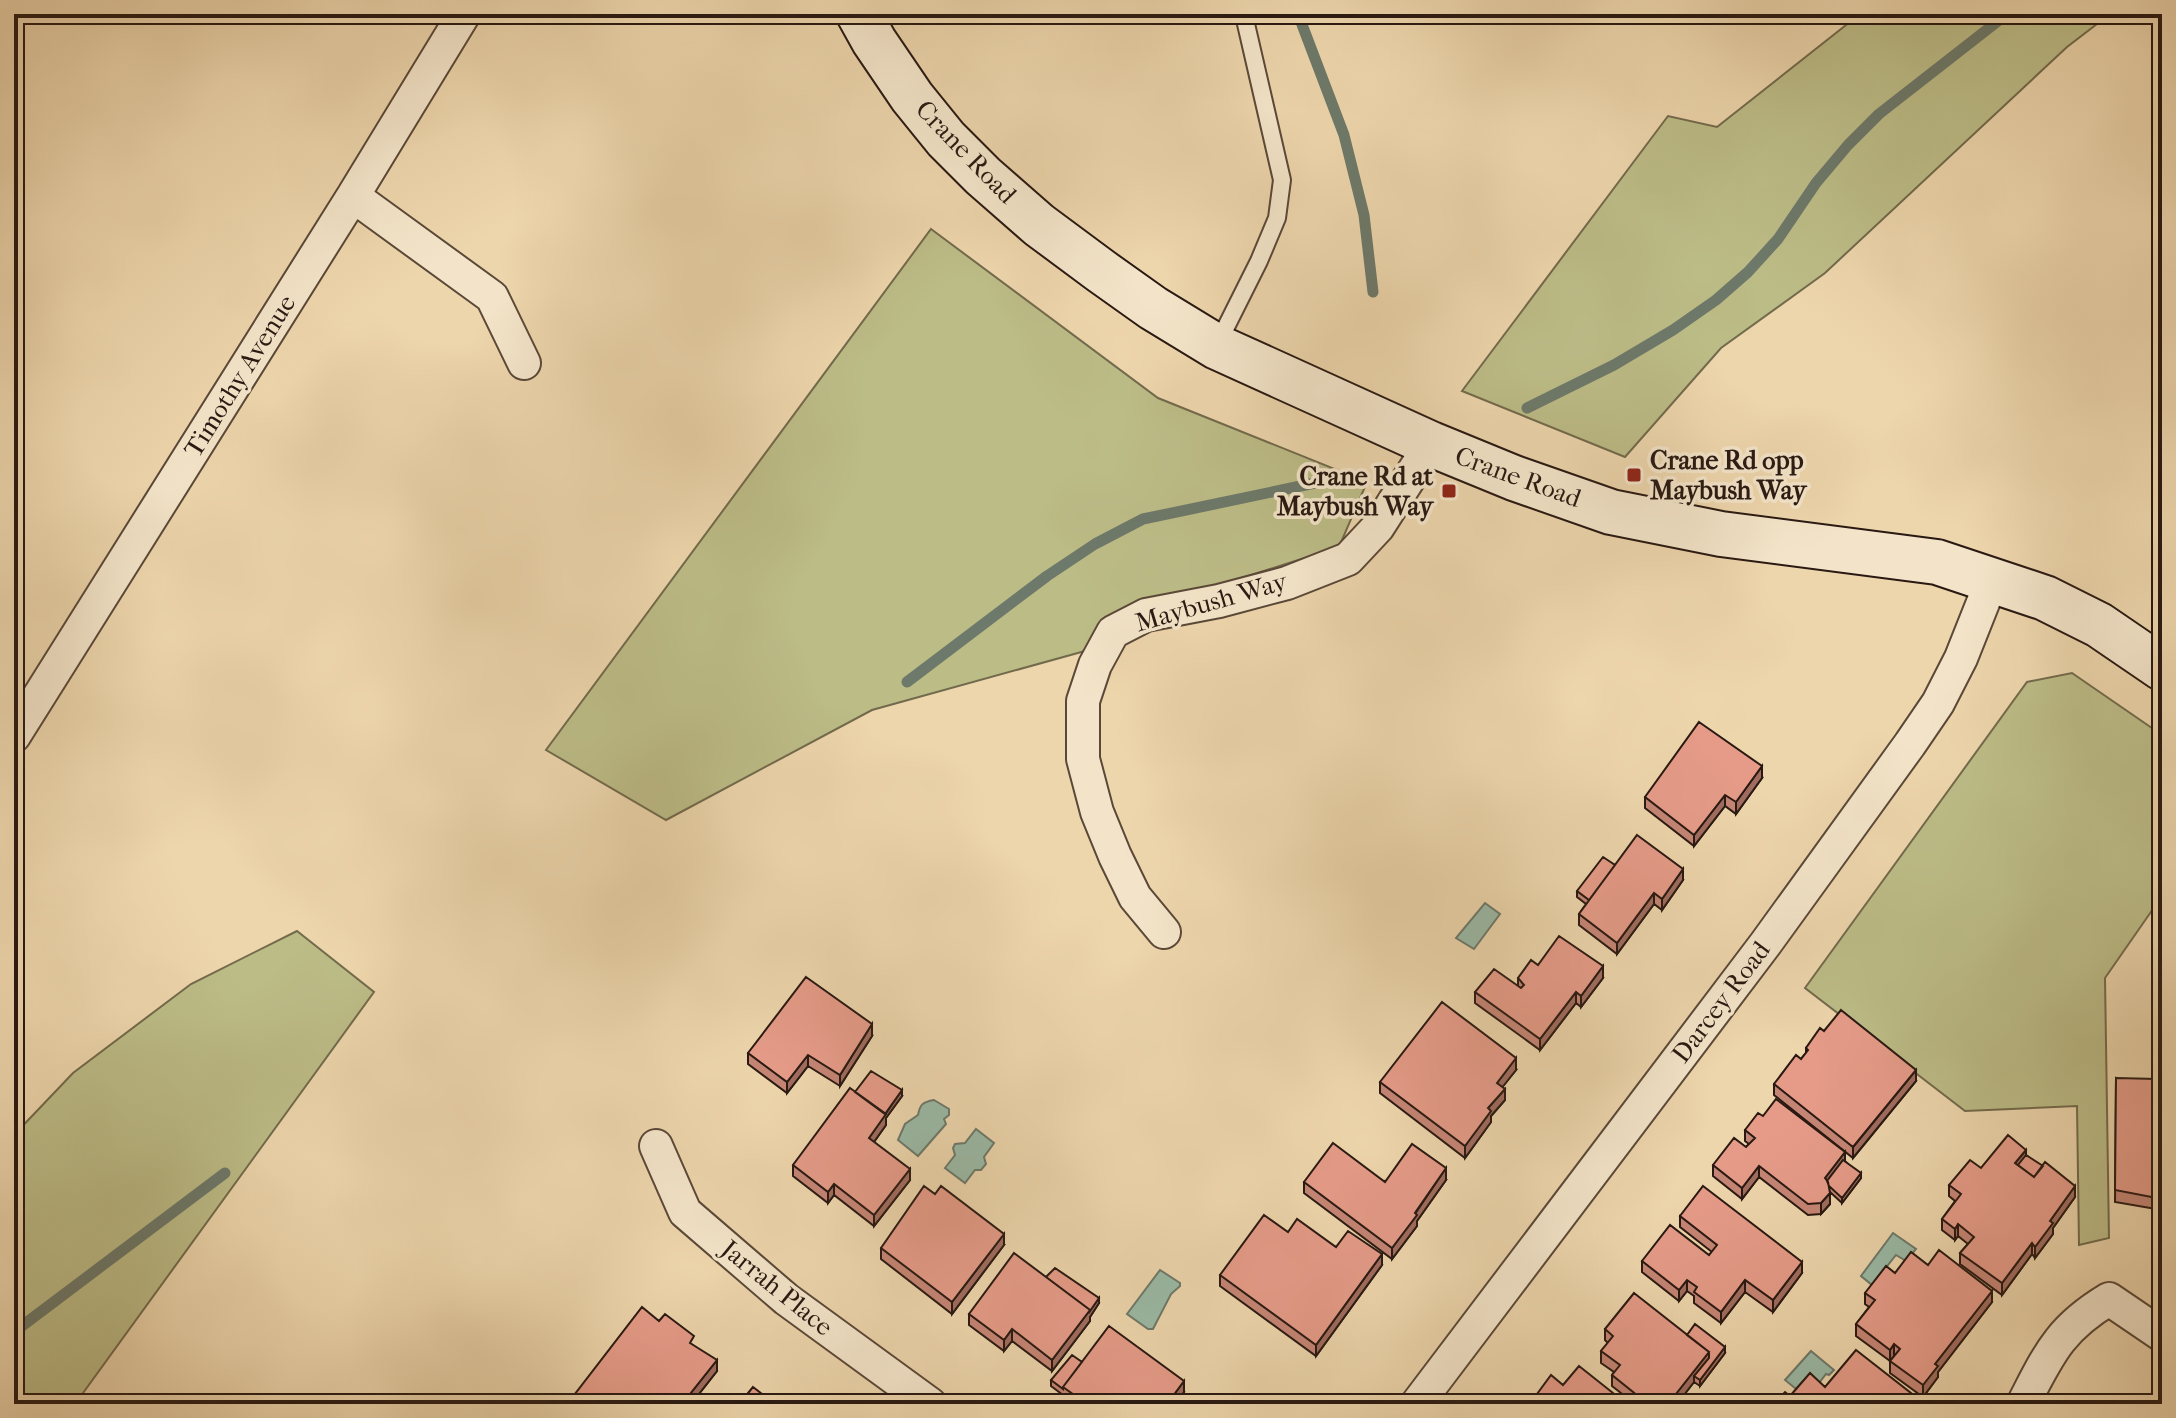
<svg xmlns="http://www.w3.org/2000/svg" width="2176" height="1418" font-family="'IM FELL French Canon',serif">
<rect width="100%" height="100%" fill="#edd5ac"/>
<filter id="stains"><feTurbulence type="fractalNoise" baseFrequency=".0025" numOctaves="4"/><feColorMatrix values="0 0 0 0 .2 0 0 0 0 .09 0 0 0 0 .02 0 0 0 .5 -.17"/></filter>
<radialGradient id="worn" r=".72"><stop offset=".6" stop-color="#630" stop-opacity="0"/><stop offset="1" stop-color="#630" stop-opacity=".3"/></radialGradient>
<!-- green -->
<path fill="#bcbc87" stroke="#726a4c" stroke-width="2" d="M 1860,14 L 2110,14 L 2067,47 L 1825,273 L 1721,348 L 1625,457 L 1462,391 L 1668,116 L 1717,127 Z
M 931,229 L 1158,398 L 1367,482 L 1339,547 L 1195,593 L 1085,651 L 872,710 L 666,820 L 546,750 Z
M 2072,673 L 2162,735 L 2162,896 L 2105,978 L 2109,1238 L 2079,1245 L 2077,1106 L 1965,1111 L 1805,988 L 2027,682 Z
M 297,931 L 374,992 L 75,1404 L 14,1404 L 14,1135 L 73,1073 L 191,984 Z"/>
<!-- water -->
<path fill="#9ab9a5" stroke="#6d796a" stroke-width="2" d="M 1485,903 L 1500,914 L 1474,949 L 1456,938 Z
M 934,1100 L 949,1109 L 949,1115 L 944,1119 L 946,1124 L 918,1156 L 898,1140 L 905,1124 L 918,1115 C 920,1104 923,1102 934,1100 Z
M 976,1129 L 994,1143 L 984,1157 L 986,1164 L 981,1170 L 975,1170 L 965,1183 L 945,1168 L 955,1155 L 953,1148 L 955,1144 L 965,1143 Z
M 1893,1233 L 1916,1249 L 1906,1261 L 1896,1255 L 1872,1285 L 1861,1276 Z
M 1160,1270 L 1180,1283 L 1180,1286 L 1171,1294 L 1153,1329 L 1148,1329 L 1127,1314 Z
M 1811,1351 L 1834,1370 L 1829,1375 L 1826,1374 L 1819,1383 L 1809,1375 L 1796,1389 L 1785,1380 Z"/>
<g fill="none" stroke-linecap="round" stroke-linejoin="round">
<!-- stream -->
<path stroke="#6d796a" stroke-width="11" d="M 1298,14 L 1344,135 L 1364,215 L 1373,292
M 1527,408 L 1614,365 L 1673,330 L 1716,300 L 1748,272 L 1778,239 L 1816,183 L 1848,145 L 1879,114 L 2007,14
M 907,682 L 1047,576 L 1095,544 L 1143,519 L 1315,483
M 14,1332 L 225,1173"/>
<defs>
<path id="lane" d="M 1217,345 L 1259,261 L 1277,218 L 1282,180 L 1246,24 L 1246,14"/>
<path id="street" d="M 353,196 L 492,297 L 524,363
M 14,736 L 353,196 L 464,14
M 1164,932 L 1135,897 L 1115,856 L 1097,812 L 1083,759 L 1083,701 L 1095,665 L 1113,632 L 1146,615 L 1219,601 L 1287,583 L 1348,559 L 1378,527 L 1431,444
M 656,1146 L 685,1212 L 786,1299 L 930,1404
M 1417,1404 L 1766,943 L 1910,744 L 1938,703 L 1961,658 L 1992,580
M 2023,1404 C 2049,1354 2059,1329 2109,1299 L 2162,1335"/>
<path id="secondary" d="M 859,14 L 874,41 L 912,97 L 946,139 L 983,176 L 1039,225 L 1101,271 L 1153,308 L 1217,347 L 1431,444 L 1514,478 L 1611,512 L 1721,534 L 1937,562 L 2045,598 L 2099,625 L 2162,668"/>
</defs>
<!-- lane casing -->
<use href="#lane" stroke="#5a4838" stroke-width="20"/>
<!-- street casing -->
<use href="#street" stroke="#5a4838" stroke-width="36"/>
<!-- secondary casing -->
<use href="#secondary" stroke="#291912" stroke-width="48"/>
<!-- lane -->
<use href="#lane" stroke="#f3e4c9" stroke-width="16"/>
<!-- street -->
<use href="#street" stroke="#f3e4c9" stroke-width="32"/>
<!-- secondary -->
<use href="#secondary" stroke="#f3e4c9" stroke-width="44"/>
</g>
<!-- wall -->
<path fill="#c58575" stroke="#291912" stroke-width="2" d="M 1762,778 L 1736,814 L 1725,806 L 1694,846 L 1645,808 L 1645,797 Z
M 1615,865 L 1683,880 L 1662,910 L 1654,904 L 1617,954 L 1579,925 L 1579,914 L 1586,904 L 1577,897 L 1577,891 Z
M 1538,965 L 1603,978 L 1581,1007 L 1576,1003 L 1540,1050 L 1475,1003 L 1475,992 L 1518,986 L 1518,978 Z
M 872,1036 L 840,1086 L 808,1066 L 787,1093 L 748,1064 L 748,1053 Z
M 1806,1048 L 1916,1081 L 1853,1158 L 1774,1095 L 1774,1084 L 1801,1059 L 1806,1053 Z
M 1516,1070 L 1502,1087 L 1505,1100 L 1491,1116 L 1491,1122 L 1465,1158 L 1380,1093 L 1380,1082 Z
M 2116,1078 L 2157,1105 L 2162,1106 L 2162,1210 L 2115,1202 Z
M 855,1092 L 902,1096 L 886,1118 L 886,1125 L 874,1142 L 910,1180 L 874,1226 L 834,1195 L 828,1203 L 793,1176 L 793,1165 Z
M 1763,1116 L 1845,1161 L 1861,1178 L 1842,1203 L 1830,1192 L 1830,1204 L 1821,1214 L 1808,1215 L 1759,1177 L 1742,1199 L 1713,1176 L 1713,1165 L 1746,1147 L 1749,1144 L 1745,1141 L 1745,1130 Z
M 2026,1155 L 2075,1197 L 2053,1228 L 2053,1234 L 2035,1258 L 2032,1254 L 2002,1295 L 1960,1264 L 1960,1253 L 1968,1244 L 1958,1236 L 1955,1240 L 1942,1230 L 1942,1219 L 1955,1201 L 1949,1196 L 1949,1185 Z
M 1446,1180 L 1417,1221 L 1417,1226 L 1392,1259 L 1304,1193 L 1304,1182 Z
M 1680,1216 L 1802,1273 L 1773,1312 L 1745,1292 L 1721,1323 L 1694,1303 L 1694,1296 L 1687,1291 L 1679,1301 L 1642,1272 L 1642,1261 L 1709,1255 L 1712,1252 L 1680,1227 Z
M 1288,1232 L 1336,1247 L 1382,1265 L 1316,1356 L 1220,1286 L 1220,1275 Z
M 1004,1245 L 952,1314 L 881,1259 L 881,1248 Z
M 1928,1265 L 1992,1302 L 1938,1372 L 1938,1377 L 1923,1397 L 1890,1373 L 1890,1361 L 1856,1336 L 1856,1324 L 1869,1307 L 1865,1304 L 1865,1293 L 1895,1273 Z
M 1046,1277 L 1099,1303 L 1090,1317 L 1090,1321 L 1052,1371 L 1012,1341 L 1004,1351 L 969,1325 L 969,1314 Z
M 659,1321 L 694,1346 L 717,1371 L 691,1404 L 575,1404 L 575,1394 Z
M 1605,1329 L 1687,1335 L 1725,1353 L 1700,1386 L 1694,1382 L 1677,1404 L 1635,1404 L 1612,1386 L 1612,1375 L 1614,1372 L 1601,1363 L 1601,1351 L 1608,1343 L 1605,1340 Z
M 1082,1362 L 1184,1392 L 1175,1404 L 1072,1404 L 1063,1398 L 1063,1395 L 1051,1386 L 1051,1380 Z
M 1563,1385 L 1618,1397 L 1633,1404 L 1537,1404 L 1537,1394 Z"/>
<!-- shaded-wall -->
<path fill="#a06c5f" stroke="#291912" stroke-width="2" d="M 1762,766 L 1762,778 L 1736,814 L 1736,802 Z
M 1725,795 L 1725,806 L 1694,846 L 1694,835 Z
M 1683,869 L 1683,880 L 1662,910 L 1662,899 Z
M 1654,893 L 1654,904 L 1617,954 L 1617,943 Z
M 1603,966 L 1603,978 L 1581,1007 L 1581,996 Z
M 1576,992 L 1576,1003 L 1540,1050 L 1540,1039 Z
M 872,1024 L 872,1036 L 840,1086 L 840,1075 Z
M 808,1055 L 808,1066 L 787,1093 L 787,1082 Z
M 1516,1058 L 1516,1070 L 1497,1094 L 1497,1083 Z
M 1916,1070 L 1916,1081 L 1853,1158 L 1853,1147 Z
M 1505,1089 L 1505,1100 L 1491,1116 L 1491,1122 L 1465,1158 L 1465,1146 L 1488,1108 Z
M 902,1090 L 902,1096 L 886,1118 L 886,1125 L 869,1149 L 869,1138 Z
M 2026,1150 L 2026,1161 L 2018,1171 L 2015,1163 Z
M 1845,1152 L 1845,1163 L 1828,1185 L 1825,1178 Z
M 1759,1166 L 1759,1177 L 1742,1199 L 1742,1188 Z
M 1446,1168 L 1446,1180 L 1417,1221 L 1417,1226 L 1392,1259 L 1392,1248 Z
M 910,1169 L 910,1180 L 874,1226 L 874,1215 Z
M 1861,1173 L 1861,1178 L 1842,1203 L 1842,1198 Z
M 834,1184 L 834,1195 L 828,1203 L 828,1192 Z
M 2075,1186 L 2075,1197 L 2053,1228 L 2053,1234 L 2035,1258 L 2035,1247 L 2050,1221 Z
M 1830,1193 L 1830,1204 L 1821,1214 L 1821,1203 Z
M 1958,1224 L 1958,1236 L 1955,1240 L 1955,1229 Z
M 1004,1234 L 1004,1245 L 952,1314 L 952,1302 Z
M 2032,1243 L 2032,1254 L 2002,1295 L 2002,1283 Z
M 1382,1254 L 1382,1265 L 1316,1356 L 1316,1345 Z
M 1802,1262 L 1802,1273 L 1773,1312 L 1773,1300 Z
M 1687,1280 L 1687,1291 L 1679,1301 L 1679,1290 Z
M 1745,1280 L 1745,1292 L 1721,1323 L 1721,1312 Z
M 1992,1291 L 1992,1302 L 1938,1372 L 1938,1377 L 1923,1397 L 1923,1385 L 1935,1364 Z
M 1099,1298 L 1099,1303 L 1090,1317 L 1090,1321 L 1052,1371 L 1052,1360 Z
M 1012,1329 L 1012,1341 L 1004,1351 L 1004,1340 Z
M 1894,1344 L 1894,1356 L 1890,1361 L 1890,1350 Z
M 1725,1347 L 1725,1353 L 1700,1386 L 1700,1380 Z
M 1709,1352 L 1709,1363 L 1694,1376 L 1694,1382 L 1677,1404 L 1668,1404 Z
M 717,1360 L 717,1371 L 691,1404 L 682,1404 Z
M 1184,1381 L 1184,1392 L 1175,1404 L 1167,1404 Z"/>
<!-- building -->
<path fill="#e59b88" stroke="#291912" stroke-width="2" d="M 1699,722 L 1762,766 L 1736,802 L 1725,795 L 1694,835 L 1645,797 Z
M 1637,835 L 1683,869 L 1662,899 L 1654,893 L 1617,943 L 1579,914 Z
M 1603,857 L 1615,865 L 1589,900 L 1577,891 Z
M 1559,936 L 1603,966 L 1581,996 L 1576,992 L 1540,1039 L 1475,992 L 1494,969 L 1521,988 L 1524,985 L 1518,978 L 1531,960 L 1538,965 Z
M 806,977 L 872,1024 L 840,1075 L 808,1055 L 787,1082 L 748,1053 Z
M 1442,1002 L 1516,1058 L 1497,1083 L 1505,1089 L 1488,1108 L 1491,1111 L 1465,1146 L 1380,1082 Z
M 1841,1010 L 1916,1070 L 1853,1147 L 1774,1084 L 1796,1055 L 1801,1059 L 1808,1050 L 1806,1048 L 1820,1028 L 1824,1031 Z
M 871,1071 L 902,1090 L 885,1114 L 855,1092 Z
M 2116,1078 L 2157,1079 L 2157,1105 L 2162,1106 L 2162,1199 L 2115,1190 Z
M 850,1088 L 886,1114 L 869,1138 L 910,1169 L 874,1215 L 834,1184 L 828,1192 L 793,1165 Z
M 1776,1099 L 1845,1152 L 1825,1178 L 1828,1182 L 1830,1193 L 1821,1203 L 1808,1204 L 1759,1166 L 1742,1188 L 1713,1165 L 1734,1138 L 1746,1147 L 1755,1138 L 1745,1130 L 1758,1113 L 1763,1116 Z
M 2008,1135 L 2026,1150 L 2015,1163 L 2034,1177 L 2045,1162 L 2075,1186 L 2050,1221 L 2053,1223 L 2035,1247 L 2032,1243 L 2002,1283 L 1960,1253 L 1974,1237 L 1958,1224 L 1955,1229 L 1942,1219 L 1961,1194 L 1949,1185 L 1970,1160 L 1981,1168 Z
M 1333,1143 L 1385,1182 L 1412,1144 L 1446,1168 L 1415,1213 L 1417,1215 L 1392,1248 L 1304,1182 Z
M 2026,1155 L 2043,1166 L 2034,1177 L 2018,1165 Z
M 1843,1160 L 1861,1173 L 1842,1198 L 1829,1186 L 1827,1181 Z
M 924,1186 L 935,1194 L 941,1186 L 1004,1234 L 952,1302 L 881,1248 Z
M 1703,1186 L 1802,1262 L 1773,1300 L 1745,1280 L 1721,1312 L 1694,1292 L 1697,1287 L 1687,1280 L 1679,1290 L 1642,1261 L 1670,1225 L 1709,1255 L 1717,1245 L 1680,1216 Z
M 1264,1215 L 1288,1232 L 1297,1219 L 1336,1247 L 1348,1231 L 1382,1254 L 1316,1345 L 1220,1275 Z
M 1939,1250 L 1992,1291 L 1935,1364 L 1938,1366 L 1923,1385 L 1890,1361 L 1900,1349 L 1894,1344 L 1890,1350 L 1856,1324 L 1875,1300 L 1865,1293 L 1886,1266 L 1895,1273 L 1911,1252 L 1928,1265 Z
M 1014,1253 L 1090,1310 L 1052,1360 L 1012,1329 L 1004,1340 L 969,1314 Z
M 1055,1268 L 1099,1298 L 1090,1311 L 1090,1310 L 1046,1277 Z
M 1634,1293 L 1709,1352 L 1668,1404 L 1648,1404 L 1612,1375 L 1620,1365 L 1601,1351 L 1613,1336 L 1605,1329 Z
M 642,1307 L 659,1321 L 665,1314 L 694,1336 L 690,1343 L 717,1360 L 682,1404 L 656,1404 L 647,1397 L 641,1404 L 586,1404 L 575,1394 Z
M 1695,1324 L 1725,1347 L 1700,1380 L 1694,1376 L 1709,1358 L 1709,1352 L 1687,1335 Z
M 1109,1326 L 1184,1381 L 1167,1404 L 1087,1404 L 1063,1387 Z
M 1856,1350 L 1916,1397 L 1910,1404 L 1774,1404 L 1785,1392 L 1790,1396 L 1810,1373 L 1825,1387 Z
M 1072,1355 L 1082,1362 L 1063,1387 L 1063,1389 L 1051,1380 Z
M 1579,1366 L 1618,1397 L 1621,1394 L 1633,1404 L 1544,1404 L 1546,1401 L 1537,1394 L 1551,1375 L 1563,1385 Z
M 753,1387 L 775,1404 L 739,1404 Z
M 2134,1395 L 2147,1404 L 2128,1404 Z
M 1191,1397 L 1201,1404 L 1185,1404 Z"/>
<!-- markers -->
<g fill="#8f2418" stroke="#f3e4c9" stroke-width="3">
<rect x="1626" y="467" width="16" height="16" rx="4"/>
<rect x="1441" y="483" width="16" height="16" rx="4"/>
</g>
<g text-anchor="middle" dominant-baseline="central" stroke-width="7" stroke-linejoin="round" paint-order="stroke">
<!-- street labels -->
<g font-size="26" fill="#291912" stroke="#f3e4c9">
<text transform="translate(966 152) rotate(46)">Crane Road</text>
<text transform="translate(240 376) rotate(-58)">Timothy Avenue</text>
<text transform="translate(1518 477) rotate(20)">Crane Road</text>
<text transform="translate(1211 602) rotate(-16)">Maybush Way</text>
<text transform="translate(1721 1002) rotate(-53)">Darcey Road</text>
<text transform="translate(777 1288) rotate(39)">Jarrah Place</text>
</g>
<!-- poi labels -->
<g font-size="26" font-weight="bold" fill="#291912" stroke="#f3e4c9" text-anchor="start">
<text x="1650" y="460">Crane Rd opp<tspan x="1650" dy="30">Maybush Way</tspan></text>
<text x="1433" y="476" text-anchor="end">Crane Rd at<tspan x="1433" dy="30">Maybush Way</tspan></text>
</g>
</g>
<!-- margin -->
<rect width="2176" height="1418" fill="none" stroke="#edd5ac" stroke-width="48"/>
<rect x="16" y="16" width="2144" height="1386" fill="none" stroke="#291912" stroke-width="4"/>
<rect x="24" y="24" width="2128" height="1370" fill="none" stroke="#291912" stroke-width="2"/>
<rect width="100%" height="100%" filter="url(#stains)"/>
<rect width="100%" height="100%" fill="url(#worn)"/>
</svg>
